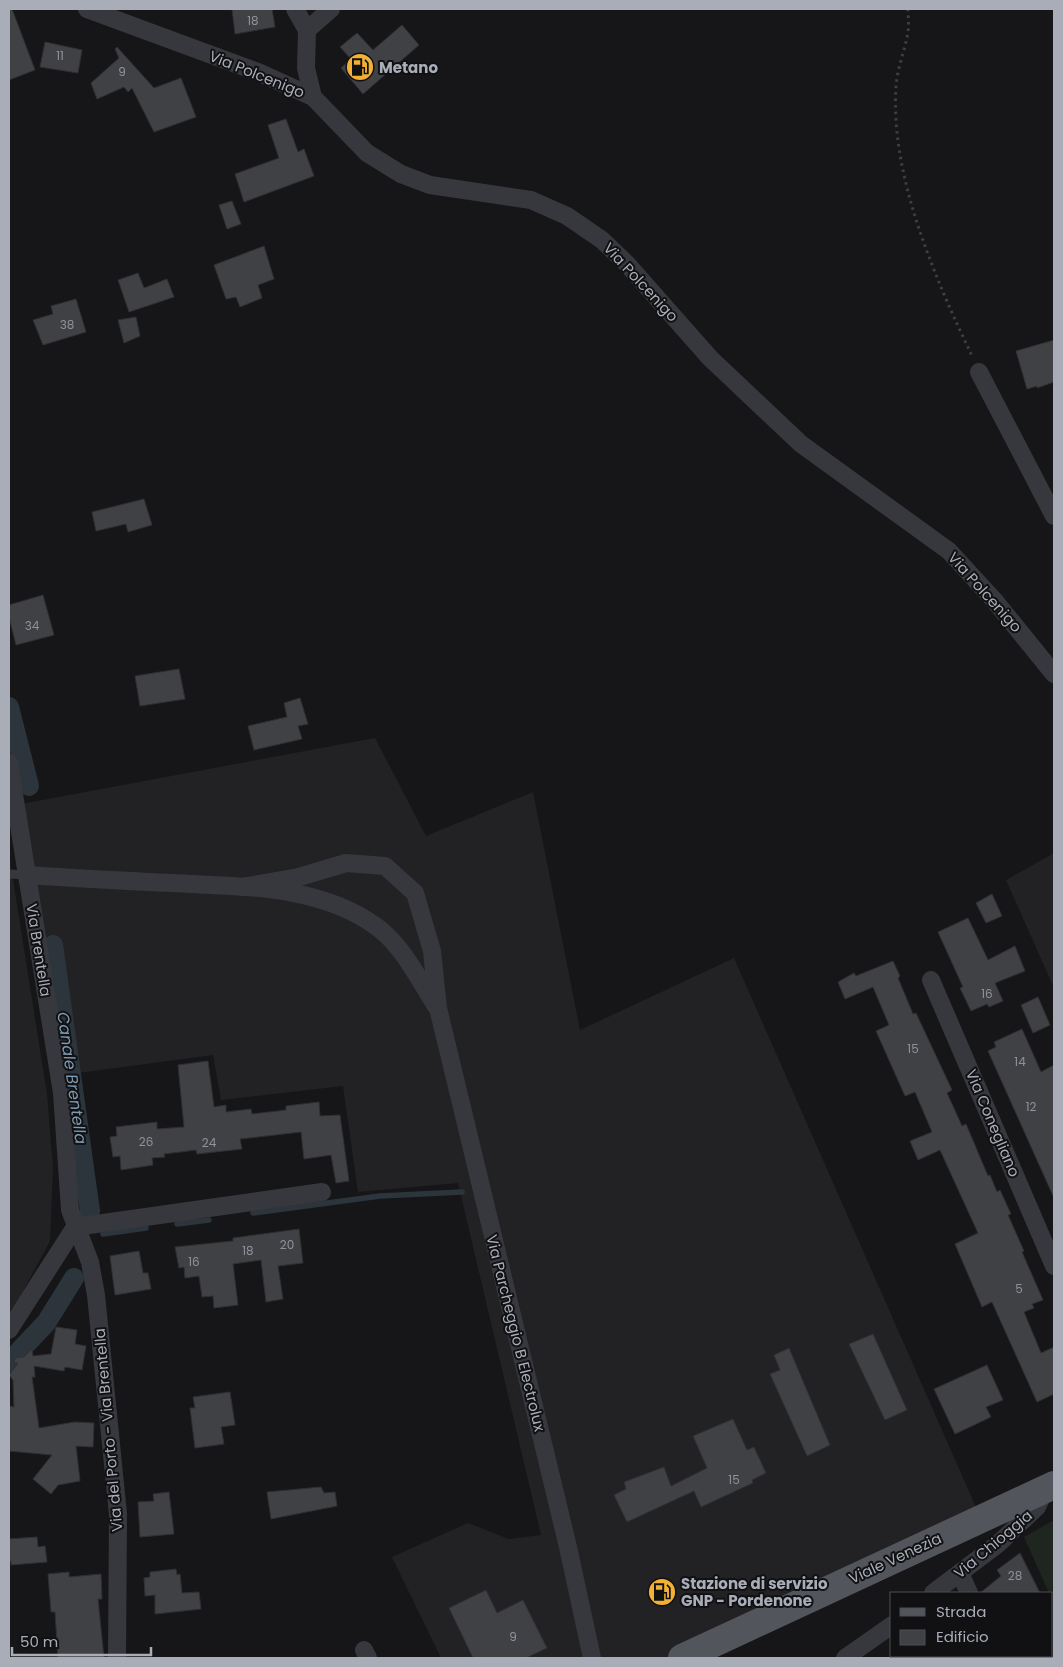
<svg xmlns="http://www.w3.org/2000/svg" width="1063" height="1667" font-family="Poppins,sans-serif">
<rect width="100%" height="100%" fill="#161618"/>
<!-- built -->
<path fill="#222225" d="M 375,738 L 426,836 L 533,792 L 580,1030 L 734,958 L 979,1514 L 671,1658 L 441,1658 L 392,1557 L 468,1523 L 509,1539 L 541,1535 L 458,1183 L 358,1192 L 343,1086 L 221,1100 L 213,1055 L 63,1075 L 21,804 Z
M 1054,853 L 1054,988 L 1006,880 Z
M 9,854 L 47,1094 L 53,1168 L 50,1241 L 20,1297 L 9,1312 Z"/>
<!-- green -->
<path fill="#1e261f" d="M 1054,1520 L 1054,1606 L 1052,1593 L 1049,1593 L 1024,1537 Z"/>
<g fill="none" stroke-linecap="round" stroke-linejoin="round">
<!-- stream -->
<path stroke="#2c353c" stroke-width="5.5" d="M 253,1213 L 380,1196 L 462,1192
M 177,1224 L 209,1220
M 103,1234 L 146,1228"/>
<!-- canal -->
<path stroke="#2c353c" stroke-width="20" d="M 9,707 L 29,786
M 53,945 L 90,1211
M 9,1362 L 46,1323 L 74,1278"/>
</g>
<!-- building -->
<path fill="#404145" stroke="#303034" d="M 9,9 L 12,9 L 35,70 L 9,80 Z
M 232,9 L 272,9 L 275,27 L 235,34 Z
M 402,25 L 419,45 L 363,94 L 341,68 L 351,59 L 340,47 L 357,33 L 373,50 Z
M 45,42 L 82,50 L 78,73 L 40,67 Z
M 117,47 L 154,88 L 181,78 L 196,117 L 154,132 L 132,88 L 128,92 L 124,87 L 97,99 L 91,83 L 119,58 L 115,49 Z
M 286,119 L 298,152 L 304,149 L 314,176 L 244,202 L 235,174 L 279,158 L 268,125 Z
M 232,201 L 241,224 L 227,229 L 219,205 Z
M 264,246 L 274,279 L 258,285 L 262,298 L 240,307 L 236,297 L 226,299 L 214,265 Z
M 138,273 L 144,288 L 167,279 L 174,297 L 129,312 L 118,280 Z
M 76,299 L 86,332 L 43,345 L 33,320 L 53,314 L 51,306 Z
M 136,317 L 140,336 L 124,343 L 118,320 Z
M 1054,340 L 1054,382 L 1037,388 L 1037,386 L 1027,389 L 1016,351 Z
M 144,499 L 152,525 L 128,532 L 126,524 L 96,531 L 92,512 Z
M 43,595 L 54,635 L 16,645 L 9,617 L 9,605 Z
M 179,669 L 185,699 L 140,706 L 135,676 Z
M 300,698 L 308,724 L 298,726 L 302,739 L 254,750 L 248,726 L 287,717 L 284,703 Z
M 992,894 L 1002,916 L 986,923 L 976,903 Z
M 968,918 L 988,960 L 1015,946 L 1025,971 L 995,983 L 1003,1001 L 989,1007 L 987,1004 L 971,1011 L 960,988 L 963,987 L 938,932 Z
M 893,961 L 900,976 L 898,978 L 913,1014 L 916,1013 L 952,1090 L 947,1093 L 962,1126 L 966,1124 L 988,1176 L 990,1175 L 997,1192 L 1000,1190 L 1011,1214 L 1008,1215 L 1024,1251 L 1022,1252 L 1043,1300 L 1032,1304 L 1034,1308 L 1024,1312 L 1041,1353 L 1054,1347 L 1054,1394 L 1037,1402 L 992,1302 L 982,1307 L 955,1244 L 978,1233 L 940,1150 L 918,1160 L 910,1141 L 932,1132 L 915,1092 L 905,1096 L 876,1031 L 889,1025 L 873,987 L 845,999 L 838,982 L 854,973 L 856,976 Z
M 1038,997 L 1050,1025 L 1033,1033 L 1021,1005 Z
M 1022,1029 L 1041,1072 L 1054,1065 L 1054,1198 L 988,1051 L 996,1047 L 994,1042 Z
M 208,1061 L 214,1107 L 226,1105 L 226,1112 L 251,1109 L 252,1114 L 286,1110 L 286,1106 L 319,1102 L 320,1116 L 340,1115 L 349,1181 L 336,1183 L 331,1155 L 304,1159 L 301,1132 L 240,1139 L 242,1149 L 197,1154 L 196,1150 L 164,1154 L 165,1157 L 152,1158 L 153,1165 L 121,1170 L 120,1156 L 113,1157 L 110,1137 L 117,1136 L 116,1127 L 157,1122 L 157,1129 L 184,1127 L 178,1065 Z
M 299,1229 L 303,1263 L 278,1266 L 283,1299 L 266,1302 L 261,1260 L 233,1264 L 238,1305 L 214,1308 L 213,1296 L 202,1297 L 199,1276 L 185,1278 L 184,1267 L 179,1268 L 175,1247 L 233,1241 L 233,1238 Z
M 139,1251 L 143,1273 L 148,1273 L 151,1289 L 115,1295 L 110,1256 Z
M 56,1327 L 77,1330 L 75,1344 L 86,1346 L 82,1370 L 65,1367 L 64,1371 L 34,1366 L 35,1377 L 32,1377 L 39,1428 L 75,1422 L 94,1423 L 93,1447 L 76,1446 L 80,1481 L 58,1485 L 51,1494 L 33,1479 L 52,1455 L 9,1451 L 9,1406 L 14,1407 L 13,1380 L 9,1375 L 18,1363 L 14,1363 L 15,1358 L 24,1357 L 32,1349 L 33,1356 L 51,1354 Z
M 873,1334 L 907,1410 L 885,1420 L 849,1344 Z
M 789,1348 L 830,1445 L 807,1456 L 770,1374 L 780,1370 L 774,1355 Z
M 987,1365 L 1003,1400 L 986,1407 L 991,1417 L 955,1434 L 934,1389 Z
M 230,1392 L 235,1425 L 221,1427 L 224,1444 L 195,1448 L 190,1408 L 195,1408 L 193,1397 Z
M 733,1419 L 747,1450 L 754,1447 L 766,1473 L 752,1480 L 753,1483 L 701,1507 L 694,1491 L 627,1522 L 614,1495 L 626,1489 L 624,1482 L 664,1467 L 671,1486 L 707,1468 L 693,1436 Z
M 321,1487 L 324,1493 L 335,1492 L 337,1506 L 271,1519 L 267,1492 Z
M 169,1492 L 174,1534 L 140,1537 L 138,1502 L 154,1501 L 153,1494 Z
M 37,1537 L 38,1547 L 45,1546 L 47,1562 L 11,1565 L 11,1561 L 9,1562 L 9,1539 Z
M 1020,1553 L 1040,1593 L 980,1593 L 1001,1576 L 997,1570 Z
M 176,1569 L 177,1575 L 180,1574 L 182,1593 L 199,1592 L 201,1609 L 155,1614 L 155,1595 L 145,1596 L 144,1578 L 150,1577 L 150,1572 Z
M 69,1572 L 69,1577 L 101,1574 L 102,1599 L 98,1599 L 104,1658 L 58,1658 L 55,1612 L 51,1612 L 48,1574 Z
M 486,1590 L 497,1613 L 523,1600 L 547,1648 L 526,1658 L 473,1658 L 449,1608 Z"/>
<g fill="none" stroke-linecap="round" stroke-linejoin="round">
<!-- path -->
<path stroke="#3d3f44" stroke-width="3" stroke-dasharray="2.5 4" stroke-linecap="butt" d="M 908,9 C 908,16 909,24 908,32 C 905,50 897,69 896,87 C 890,175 935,278 972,356"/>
<!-- service -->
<path stroke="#37383d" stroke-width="9" d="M 9,874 L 27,875"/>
<!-- minor -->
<path stroke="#37383d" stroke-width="18" d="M 87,9 L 258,72 L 313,97 L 367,153 L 401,174 L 430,185 L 531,200 L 567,216 L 602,240 L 627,264 L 710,358 L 801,444 L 949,551 L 994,600 L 1054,674
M 295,9 L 307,30
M 313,97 L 306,68 L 307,30 L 331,9
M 979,372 L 1054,516
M 9,763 L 62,1093 L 70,1210 L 90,1262 L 96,1295 L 118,1514 L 117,1658
M 27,875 C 75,878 124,881 172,883 C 240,887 319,884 377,927 C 403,946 419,980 436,1006
M 242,887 L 299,877 L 346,863 L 385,866 L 415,893 L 432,951 L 438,1008 L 568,1547 L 592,1658
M 931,980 L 1054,1266
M 9,1330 L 75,1227 L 322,1192
M 960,1573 L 969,1593
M 933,1593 L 998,1544 L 1037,1507 L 1045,1490
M 364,1650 L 368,1658
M 920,1656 L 921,1658
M 996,1656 L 997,1658
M 845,1658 L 892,1625"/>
<!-- primary -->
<path stroke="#53555c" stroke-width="28" d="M 682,1658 L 1054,1485"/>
</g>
<!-- icons -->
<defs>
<symbol id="fuel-disc" viewBox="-11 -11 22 22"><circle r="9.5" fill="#f2b134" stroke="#111113"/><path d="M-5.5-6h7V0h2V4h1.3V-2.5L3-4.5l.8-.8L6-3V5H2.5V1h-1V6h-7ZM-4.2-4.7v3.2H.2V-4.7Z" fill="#111"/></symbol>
</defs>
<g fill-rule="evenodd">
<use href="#fuel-disc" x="344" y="51" width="32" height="32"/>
<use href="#fuel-disc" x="646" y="1576" width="32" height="32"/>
</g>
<g text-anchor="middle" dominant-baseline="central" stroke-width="4" stroke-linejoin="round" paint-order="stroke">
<!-- number labels -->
<g font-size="12" fill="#8e929b">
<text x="253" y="20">18</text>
<text x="60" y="55">11</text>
<text x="122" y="71">9</text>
<text x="67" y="324">38</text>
<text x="32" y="625">34</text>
<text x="987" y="993">16</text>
<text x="913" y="1048">15</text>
<text x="1020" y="1061">14</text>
<text x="1031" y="1106">12</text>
<text x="146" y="1141">26</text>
<text x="209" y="1142">24</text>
<text x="287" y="1244">20</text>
<text x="248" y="1250">18</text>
<text x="194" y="1261">16</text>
<text x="1019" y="1288">5</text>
<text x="734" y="1479">15</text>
<text x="1015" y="1575">28</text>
<text x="513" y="1636">9</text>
</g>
<!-- poi labels -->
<g font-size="15" font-weight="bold" fill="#a8adb8" stroke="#111113" text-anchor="start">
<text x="379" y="67">Metano</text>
<text x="681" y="1583">Stazione di servizio<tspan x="681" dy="17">GNP - Pordenone</tspan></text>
</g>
<!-- street labels -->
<g font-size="15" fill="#a8adb8" stroke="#111113">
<text transform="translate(257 74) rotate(22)">Via Polcenigo</text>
<text transform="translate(641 282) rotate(47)">Via Polcenigo</text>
<text transform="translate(985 592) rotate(48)">Via Polcenigo</text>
<text transform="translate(39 950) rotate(81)">Via Brentella</text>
<text transform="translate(993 1123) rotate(67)">Via Conegliano</text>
<text transform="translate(516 1333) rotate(76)">Via Parcheggio B Electrolux</text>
<text transform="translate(108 1430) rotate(-95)">Via del Porto - Via Brentella</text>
<text transform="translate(993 1544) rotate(-40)">Via Chioggia</text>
<text transform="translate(895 1558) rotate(-25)">Viale Venezia</text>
</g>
<!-- water labels -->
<g font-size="16" font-style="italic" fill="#7f9bb3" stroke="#111113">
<text transform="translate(72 1078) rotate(82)">Canale Brentella</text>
</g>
</g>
<!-- border -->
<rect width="1063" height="1667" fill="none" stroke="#a8adb8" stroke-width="20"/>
<!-- legend -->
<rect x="890" y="1592" width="162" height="65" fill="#111113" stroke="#4d4f55"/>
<rect x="900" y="1608" width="25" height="8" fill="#53555c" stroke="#4d4f55"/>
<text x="936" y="1617" font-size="15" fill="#a8adb8">Strada</text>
<rect x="900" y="1630" width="25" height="15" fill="#404145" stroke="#4d4f55"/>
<text x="936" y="1642" font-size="15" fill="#a8adb8">Edificio</text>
<!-- scale -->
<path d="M12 1647v8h139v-8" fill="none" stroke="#a8adb8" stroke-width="2.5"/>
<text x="20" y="1647" font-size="15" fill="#a8adb8" stroke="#111113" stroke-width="4" paint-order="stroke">50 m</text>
</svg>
